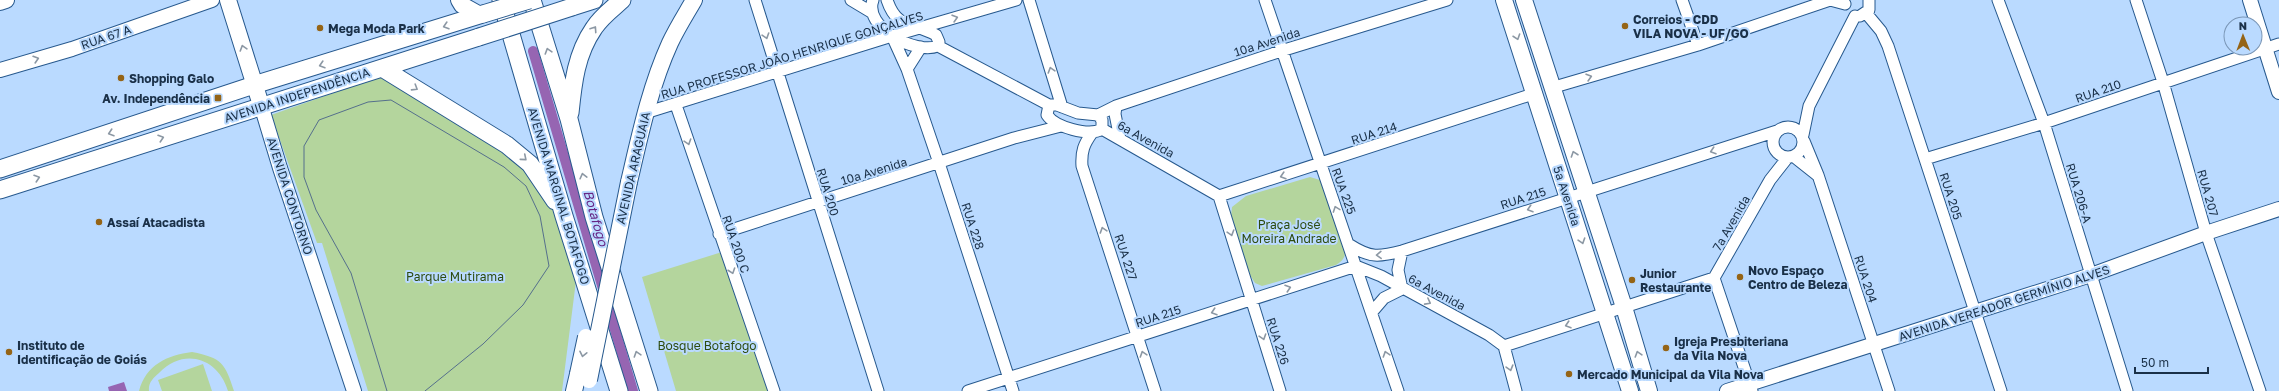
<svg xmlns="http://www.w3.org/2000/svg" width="2279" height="391" font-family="'Golos Text',sans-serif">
<rect width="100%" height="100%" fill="#badaff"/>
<!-- green -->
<path fill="#b4d59d" d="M 387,74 L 530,164 L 564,216 L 576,281 L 562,391 L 368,391 L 322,243 L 317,243 L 271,115 Z
M 1310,177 L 1320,180 L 1323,183 L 1345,247 C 1346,256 1344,260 1336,265 L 1262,286 L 1255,283 L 1250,275 L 1231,216 L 1232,207 L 1246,196 Z
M 722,252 L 768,391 L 676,391 L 642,277 Z
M 192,352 C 222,358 225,363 234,391 L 228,391 C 218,358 184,347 159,373 C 153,378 148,383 149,391 L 139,391 C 146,365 167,355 192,352 Z
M 203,364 L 212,391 L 162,391 L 158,380 Z"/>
<!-- water -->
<path fill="#9665b2" d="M 124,382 L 127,391 L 109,391 L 108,387 Z"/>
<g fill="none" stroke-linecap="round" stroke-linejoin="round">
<!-- canal -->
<path stroke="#9665b2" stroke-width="10" d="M 533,51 L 633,391"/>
<defs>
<path id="minor" d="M 755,0 L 878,391
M 851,0 L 871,12
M 873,0 C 863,27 915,55 938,46 L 1049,105 L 1057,105 L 1078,113 L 1098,115 L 1102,120 L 1102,129 C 1089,137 1055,127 1047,115 L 1049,105
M 887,0 C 897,30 913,22 936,35 L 939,42 L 938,46
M 1029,0 L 1062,107
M 1265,0 L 1398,391
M 1682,0 L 1698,45
M 1998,0 L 2044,123 L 2127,391
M 2136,0 L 2163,82 L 2206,233 L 2260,391
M 1866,13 L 1881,31 L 1888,46 L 2001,391
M 1860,16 L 1869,10 L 1869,0
M 892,36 L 907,69 L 939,163 L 1013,391
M 907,69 L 921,47
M 1551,88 L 1698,45 L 1830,0 L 1845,4
M 676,105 L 774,391
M 1116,106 L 1115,114 L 1120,139
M 645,113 L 892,36 L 1016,0
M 1098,115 L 1116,106 L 1281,51 L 1447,0
M1773 142a15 15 0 1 1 30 0a15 15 0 1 1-30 0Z
M 1102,129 L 1219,196
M 1092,133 C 1084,144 1081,151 1082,166 L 1155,391
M 1803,135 L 1809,106 L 1855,16
M 1804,141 L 1818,175 L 1889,391
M 1793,156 L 1817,175
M 1925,159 L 2044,123 L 2279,44
M 1219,196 L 1536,93
M 1219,196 L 1280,391
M 719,234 L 1014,138 L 1061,126
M 1350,245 C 1370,258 1379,257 1402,251 L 1777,131
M 1356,266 L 1381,276 L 1489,335 L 1504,346
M 1714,278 L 1770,180 L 1788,157
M 1714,278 L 1752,391
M 1372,312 L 1384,298 L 1402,289 L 1398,270 L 1402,251
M 1504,346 L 1714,278
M 1504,346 L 1516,391
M 968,391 L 1356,266"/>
<path id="tertiary" d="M 2250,0 L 2279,92
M 0,70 L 72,49 L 212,0
M 261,105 L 280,168 L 354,391
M 1727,391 L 2091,275 L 2206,233 L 2279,209"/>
<path id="secondary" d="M 228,0 L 261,105
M 459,0 L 462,5 L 480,15
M 1504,0 L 1630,391
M 1524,0 L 1624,307 L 1649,391
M 0,2 L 6,0
M 629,182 C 640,135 650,87 670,43 C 677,28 686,14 694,0
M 574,391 L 578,374"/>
<path id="primary" d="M 501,0 L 564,216 L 619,391
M 532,0 L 569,119 L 594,217 L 649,391
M 572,7 L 594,0
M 382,68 L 507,145 L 530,164 L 555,201
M 570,113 C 573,83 576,54 594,28 C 601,17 613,8 622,0
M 0,169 L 254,85 L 483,14
M 0,190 L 479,37"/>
</defs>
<!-- minor casing -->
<use href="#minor" stroke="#27598e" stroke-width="13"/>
<!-- tertiary casing -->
<use href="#tertiary" stroke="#27598e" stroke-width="16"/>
<!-- secondary casing -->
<use href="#secondary" stroke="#27598e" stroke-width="18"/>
<!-- primary casing -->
<use href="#primary" stroke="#27598e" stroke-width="19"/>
<!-- minor -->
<use href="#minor" stroke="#fff" stroke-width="11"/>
<!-- tertiary -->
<use href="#tertiary" stroke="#fff" stroke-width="14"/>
<!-- secondary -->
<use href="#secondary" stroke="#fff" stroke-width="16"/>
<!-- primary -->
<use href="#primary" stroke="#fff" stroke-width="17"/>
<!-- tram -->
<path stroke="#556f8c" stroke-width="1" d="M 387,391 L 351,273 L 316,210 L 304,177 L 304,146 L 319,120 L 368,102 L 391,100 L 504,167 L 526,186 L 540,216 L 549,266 L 523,305 L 483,344 L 425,391"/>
<defs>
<path id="secondary-bridge" d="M 578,374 L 586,337
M 589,380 L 629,182"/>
<path id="primary-bridge" d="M 483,14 L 529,0
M 479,37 L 572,7"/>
</defs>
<!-- secondary-bridge casing -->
<use href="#secondary-bridge" stroke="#27598e" stroke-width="18" stroke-linecap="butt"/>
<!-- primary-bridge casing -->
<use href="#primary-bridge" stroke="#27598e" stroke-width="19" stroke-linecap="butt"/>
<!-- secondary-bridge -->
<use href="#secondary-bridge" stroke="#fff" stroke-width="16"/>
<!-- primary-bridge -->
<use href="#primary-bridge" stroke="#fff" stroke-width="17"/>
</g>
<!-- one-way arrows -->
<defs><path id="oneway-chevron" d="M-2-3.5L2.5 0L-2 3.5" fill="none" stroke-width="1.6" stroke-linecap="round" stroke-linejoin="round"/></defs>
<g stroke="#8c98a4">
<use href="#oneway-chevron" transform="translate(955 18) rotate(-16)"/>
<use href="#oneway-chevron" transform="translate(446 26) rotate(163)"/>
<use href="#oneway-chevron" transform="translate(594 29) rotate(-56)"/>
<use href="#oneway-chevron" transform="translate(766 36) rotate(72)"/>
<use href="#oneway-chevron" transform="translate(1517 37) rotate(71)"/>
<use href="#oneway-chevron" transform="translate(243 48) rotate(-107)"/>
<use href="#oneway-chevron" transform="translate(548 51) rotate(-107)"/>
<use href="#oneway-chevron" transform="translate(36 59) rotate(-17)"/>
<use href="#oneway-chevron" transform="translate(322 65) rotate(163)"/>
<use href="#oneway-chevron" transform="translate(1051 70) rotate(-107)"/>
<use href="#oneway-chevron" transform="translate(1589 77) rotate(-16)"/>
<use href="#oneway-chevron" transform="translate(415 88) rotate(32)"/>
<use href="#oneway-chevron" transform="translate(111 133) rotate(162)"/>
<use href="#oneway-chevron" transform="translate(161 138) rotate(-18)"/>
<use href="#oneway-chevron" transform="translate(688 142) rotate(72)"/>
<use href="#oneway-chevron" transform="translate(1713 151) rotate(162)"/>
<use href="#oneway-chevron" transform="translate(1574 154) rotate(-109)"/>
<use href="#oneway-chevron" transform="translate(524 158) rotate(40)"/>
<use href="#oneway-chevron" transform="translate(583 176) rotate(-104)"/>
<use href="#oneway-chevron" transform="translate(1283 176) rotate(163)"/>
<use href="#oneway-chevron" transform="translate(37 178) rotate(-18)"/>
<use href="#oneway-chevron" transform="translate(1336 209) rotate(-110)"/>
<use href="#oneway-chevron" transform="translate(1530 209) rotate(162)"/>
<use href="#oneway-chevron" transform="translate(1103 230) rotate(-108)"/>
<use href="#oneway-chevron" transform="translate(1231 233) rotate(73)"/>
<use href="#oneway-chevron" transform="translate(1582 241) rotate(72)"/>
<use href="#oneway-chevron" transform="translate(1379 255) rotate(178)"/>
<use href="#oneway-chevron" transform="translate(732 271) rotate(71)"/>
<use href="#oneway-chevron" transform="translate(1288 288) rotate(-18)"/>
<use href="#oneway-chevron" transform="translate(1428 302) rotate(28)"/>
<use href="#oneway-chevron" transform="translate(1214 312) rotate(162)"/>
<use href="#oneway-chevron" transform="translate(1568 325) rotate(162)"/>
<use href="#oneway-chevron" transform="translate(1263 337) rotate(72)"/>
<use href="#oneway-chevron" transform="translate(583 354) rotate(102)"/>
<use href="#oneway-chevron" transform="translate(637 354) rotate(-108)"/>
<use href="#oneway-chevron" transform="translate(1143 354) rotate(-108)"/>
<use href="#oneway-chevron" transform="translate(1386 354) rotate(-108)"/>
<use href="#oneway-chevron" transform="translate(1638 354) rotate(-107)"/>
<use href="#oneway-chevron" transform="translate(1510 368) rotate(74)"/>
</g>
<!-- markers -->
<g fill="#956416" stroke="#badaff" stroke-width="1.5">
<circle cx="1625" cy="26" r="4"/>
<circle cx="320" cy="28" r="4"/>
<circle cx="121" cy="78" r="4"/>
<rect x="214" y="94" width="8" height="8" rx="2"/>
<circle cx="99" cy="222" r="4"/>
<circle cx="1740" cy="277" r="4"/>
<circle cx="1632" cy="280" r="4"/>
<circle cx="1666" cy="348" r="4"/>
<circle cx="9" cy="352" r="4"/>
<circle cx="1569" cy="374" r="4"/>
</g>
<g text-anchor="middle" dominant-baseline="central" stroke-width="4" stroke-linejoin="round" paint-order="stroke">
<!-- poi labels -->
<g font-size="12" font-weight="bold" fill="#1a3048" stroke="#badaff" text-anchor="start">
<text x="1633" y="19">Correios - CDD<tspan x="1633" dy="14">VILA NOVA - UF/GO</tspan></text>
<text x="328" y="28">Mega Moda Park</text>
<text x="129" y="78">Shopping Galo</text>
<text x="210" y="98" text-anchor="end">Av. Independência</text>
<text x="107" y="222">Assaí Atacadista</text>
<text x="1748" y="270">Novo Espaço<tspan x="1748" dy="14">Centro de Beleza</tspan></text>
<text x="1640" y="273">Junior<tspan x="1640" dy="14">Restaurante</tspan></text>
<text x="1674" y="341">Igreja Presbiteriana<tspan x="1674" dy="14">da Vila Nova</tspan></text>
<text x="17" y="345">Instituto de<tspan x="17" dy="14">Identificação de Goiás</tspan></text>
<text x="1577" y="374">Mercado Municipal da Vila Nova</text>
</g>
<!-- street labels -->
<g font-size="12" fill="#1a3048" stroke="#badaff">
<text transform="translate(106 37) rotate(-19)">RUA 67 A</text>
<text transform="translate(1267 42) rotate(-18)">10ª Avenida</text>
<text transform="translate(792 55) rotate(-17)">RUA PROFESSOR JOÃO HENRIQUE GONÇALVES</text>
<text transform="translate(2098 91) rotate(-19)">RUA 210</text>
<text transform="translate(297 95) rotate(-18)">AVENIDA INDEPENDÊNCIA</text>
<text transform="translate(1374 133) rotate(-18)">RUA 214</text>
<text transform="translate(1146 139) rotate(29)">6ª Avenida</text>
<text transform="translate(633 168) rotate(-77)">AVENIDA ARAGUAIA</text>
<text transform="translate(874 171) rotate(-17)">10ª Avenida</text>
<text transform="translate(1344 191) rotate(70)">RUA 225</text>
<text transform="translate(828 192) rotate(73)">RUA 200</text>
<text transform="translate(2079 193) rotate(73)">RUA 206-A</text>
<text transform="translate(2208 193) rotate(74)">RUA 207</text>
<text transform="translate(290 196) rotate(72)">AVENIDA CONTORNO</text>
<text transform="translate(559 196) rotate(73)">AVENIDA MARGINAL BOTAFOGO</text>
<text transform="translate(1567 196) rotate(72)">5ª Avenida</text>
<text transform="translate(1951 196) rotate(72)">RUA 205</text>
<text transform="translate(1523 198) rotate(-18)">RUA 215</text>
<text transform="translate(1731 223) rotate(-60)">7ª Avenida</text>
<text transform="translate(973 226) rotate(72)">RUA 228</text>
<text transform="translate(736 244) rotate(71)">RUA 200 C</text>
<text transform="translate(1126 257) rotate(72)">RUA 227</text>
<text transform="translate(1866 279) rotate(72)">RUA 204</text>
<text transform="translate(1437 292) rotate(28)">6ª Avenida</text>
<text transform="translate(2004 303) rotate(-18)">AVENIDA VEREADOR GERMÍNIO ALVES</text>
<text transform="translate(1158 316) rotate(-18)">RUA 215</text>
<text transform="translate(1278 341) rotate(72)">RUA 226</text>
</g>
<!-- park labels -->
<g font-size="12" fill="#2d4b0e" stroke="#badaff">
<text x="1289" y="224">Praça José<tspan x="1289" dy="14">Moreira Andrade</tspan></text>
<text x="455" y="276">Parque Mutirama</text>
<text x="707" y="345">Bosque Botafogo</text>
</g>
<!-- water labels -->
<g font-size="13" font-style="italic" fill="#662685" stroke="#badaff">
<text transform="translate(596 218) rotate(74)">Botafogo</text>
</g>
</g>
<!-- north arrow -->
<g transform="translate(2243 36) rotate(359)"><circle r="19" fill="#badaff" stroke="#7a96b6"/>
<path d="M0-3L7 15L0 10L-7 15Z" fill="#956416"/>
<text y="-6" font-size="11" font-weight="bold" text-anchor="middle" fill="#1a3048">N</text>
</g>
<!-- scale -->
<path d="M2135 367v6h73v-6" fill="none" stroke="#1a3048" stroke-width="2"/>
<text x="2141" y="367" font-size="12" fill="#1a3048" stroke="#badaff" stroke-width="3" paint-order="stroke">50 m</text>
</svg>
